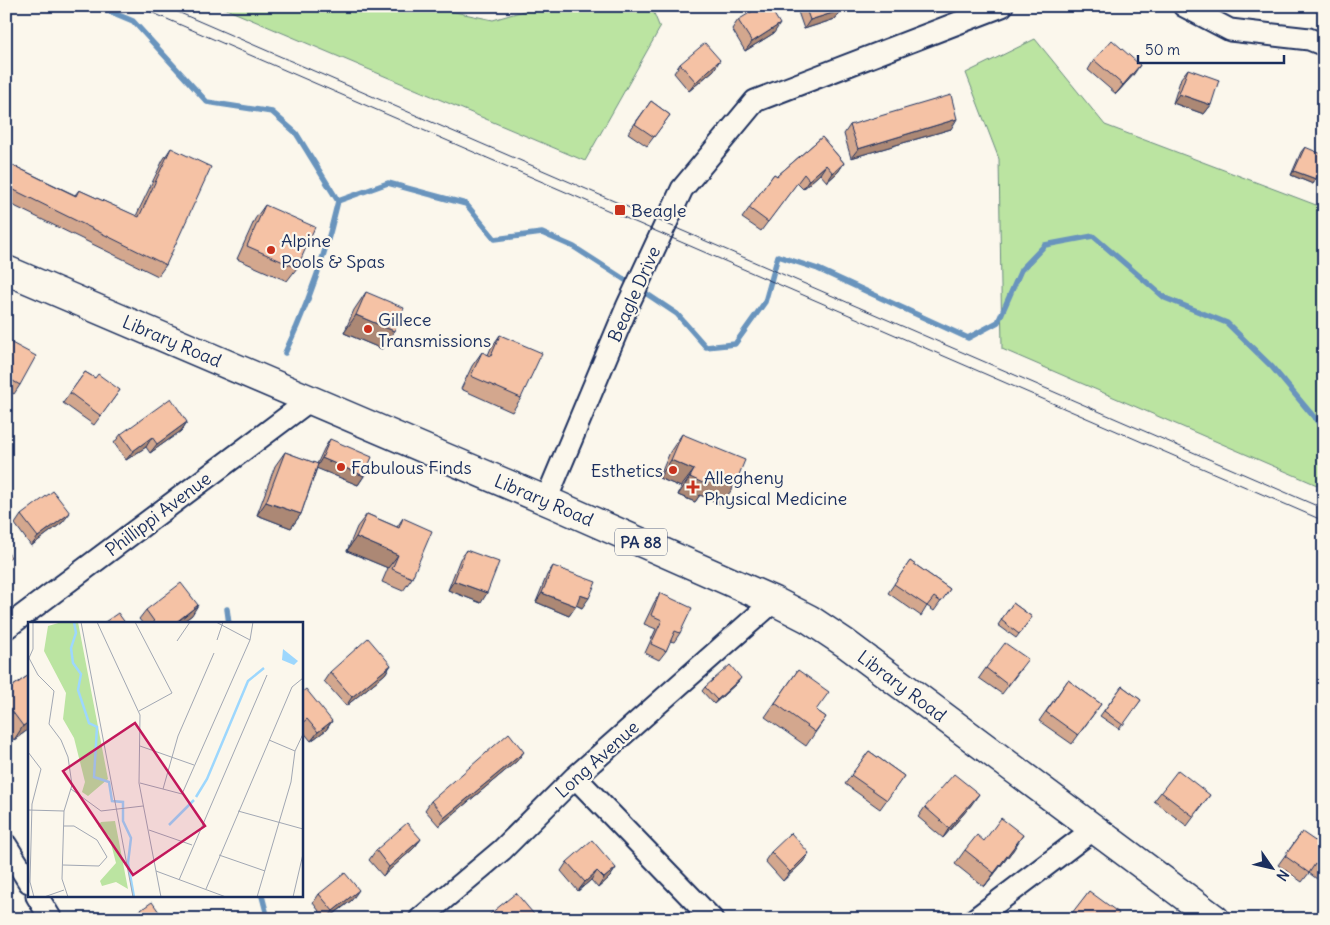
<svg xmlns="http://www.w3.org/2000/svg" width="1330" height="925" font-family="Delius,sans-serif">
<rect width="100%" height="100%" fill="#fbf7ec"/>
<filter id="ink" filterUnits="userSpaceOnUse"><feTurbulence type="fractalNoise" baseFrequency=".02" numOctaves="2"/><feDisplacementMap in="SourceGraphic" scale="10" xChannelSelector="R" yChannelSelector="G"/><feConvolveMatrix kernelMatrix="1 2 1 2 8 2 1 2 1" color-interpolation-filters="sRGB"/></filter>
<g filter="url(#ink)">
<!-- green -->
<path fill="#bbe4a1" stroke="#6b8a80" d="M 219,6 L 426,6 L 493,20 L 540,6 L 651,6 L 660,28 L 585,161 Z
M 1035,39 L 1105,125 L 1324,208 L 1324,488 L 1002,349 L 999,159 L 966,73 Z"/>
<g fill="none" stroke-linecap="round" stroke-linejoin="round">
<!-- stream -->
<path stroke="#6994bd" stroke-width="5.5" d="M 97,6 L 133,21 L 207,102 L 272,112 L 296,133 L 338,201 L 388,183 L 466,204 L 495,239 L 542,233 L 574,247 L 633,285
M 641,290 L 677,314 L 706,347 L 735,344 L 765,302 L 778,256 L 818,269 L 968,338 L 998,322 L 1021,270 L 1045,245 L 1093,236 L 1165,298 L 1227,323 L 1272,367 L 1324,429
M 285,353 C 308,304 326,254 338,201
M 227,609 L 229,624
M 262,896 L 268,919"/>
<defs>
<path id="minor" d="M 1184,6 L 1230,30 L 1309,39 L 1324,45
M 546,500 L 627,307 L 682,189 L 755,101 L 1002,6
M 6,628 L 310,400
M 575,777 L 712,919
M 6,845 L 29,882
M 37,896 L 51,919
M 420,919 L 502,850 L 575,777 L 774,601
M 975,919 L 1094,829"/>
<path id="primary" d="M 6,270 L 554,504 L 774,601 L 809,619 L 845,643 L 1215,919"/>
</defs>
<!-- minor casing -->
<use href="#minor" stroke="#1b2f5e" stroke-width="25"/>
<!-- primary casing -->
<use href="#primary" stroke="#1b2f5e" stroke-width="31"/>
<!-- minor -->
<use href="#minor" stroke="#fbf7ec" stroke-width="21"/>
<!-- primary -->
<use href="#primary" stroke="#fbf7ec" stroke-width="28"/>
<!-- tram -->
<path stroke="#1b2f5e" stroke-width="1" d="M 137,6 L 1324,521
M 164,6 L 1324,509"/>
</g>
<!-- wall -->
<path fill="#d3a78e" stroke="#1b2f5e" d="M 796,6 L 841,6 L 842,10 L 835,19 L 804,29 Z
M 738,20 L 774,33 L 745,51 L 732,29 Z
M 1094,60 L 1134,74 L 1116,94 L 1088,70 Z
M 680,64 L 714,70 L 689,91 L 674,73 Z
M 1188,69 L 1211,105 L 1204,114 L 1173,103 L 1181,78 Z
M 651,101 L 670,115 L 647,146 L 628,133 Z
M 850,125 L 951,129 L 851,158 L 844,134 Z
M 822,137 L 844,163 L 838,172 L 827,182 L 820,174 L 803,189 L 797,183 L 761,231 L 742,218 L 774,174 L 777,176 Z
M 1305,147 L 1316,179 L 1313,184 L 1291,175 L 1301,152 Z
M 171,148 L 166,265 L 158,276 L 6,202 L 6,162 L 75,195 L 79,190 L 136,216 L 163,160 Z
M 265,205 L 297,268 L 287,281 L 237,259 L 255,219 Z
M 366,292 L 382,349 L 344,333 L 354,310 Z
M 500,335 L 521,398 L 512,412 L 461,389 L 472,366 L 482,352 L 488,355 L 491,348 Z
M 6,340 L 20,385 L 14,394 L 6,390 Z
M 85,372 L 95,378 L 120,390 L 94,425 L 63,403 Z
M 187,422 L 181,431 L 150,453 L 146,447 L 126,460 L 114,443 L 121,434 Z
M 682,434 L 721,504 L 700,495 L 695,502 L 678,495 L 681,487 L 659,478 L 670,452 Z
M 330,439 L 364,476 L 358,485 L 317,468 L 301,514 L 291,528 L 257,515 L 275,466 L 285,452 L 317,464 L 324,449 Z
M 367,514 L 397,527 L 403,518 L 412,578 L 403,591 L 382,582 L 388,568 L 347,551 L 357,527 Z
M 21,515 L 63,522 L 31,546 L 15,524 Z
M 466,550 L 481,603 L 448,590 L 460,559 Z
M 910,561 L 950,589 L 934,611 L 927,606 L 921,616 L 888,593 Z
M 553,566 L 582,608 L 576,605 L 569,616 L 536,602 L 547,575 Z
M 660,593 L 680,633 L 674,642 L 670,641 L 666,651 L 659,660 L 645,653 L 656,629 L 644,624 L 654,603 Z
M 1013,603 L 1032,617 L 1016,638 L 998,625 Z
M 146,610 L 192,615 L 180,624 L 143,624 L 139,619 Z
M 391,665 L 385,674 L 346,706 L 324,681 L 330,672 Z
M 986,668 L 1021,669 L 1002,694 L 979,678 Z
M 798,670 L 816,710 L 826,717 L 806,746 L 765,717 Z
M 29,675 L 29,729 L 14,740 L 6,730 L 6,691 Z
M 1068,680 L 1101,704 L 1072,744 L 1039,721 Z
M 738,682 L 714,704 L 702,691 L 705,687 Z
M 1122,686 L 1141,700 L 1119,729 L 1100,716 Z
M 301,693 L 332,721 L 326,730 L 311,741 L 301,729 Z
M 869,751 L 904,776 L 880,809 L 845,784 Z
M 517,761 L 439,826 L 425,810 L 431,801 Z
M 1161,792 L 1210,795 L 1187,826 L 1154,801 Z
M 972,804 L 943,838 L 918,817 L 925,807 Z
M 1302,832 L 1324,869 L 1317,879 L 1309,873 L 1302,882 L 1278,865 Z
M 421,839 L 414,848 L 383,876 L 369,860 L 376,850 Z
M 984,841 L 1014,849 L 984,887 L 955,864 L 965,850 Z
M 771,852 L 803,862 L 783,881 L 765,861 Z
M 567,862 L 616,868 L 610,877 L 598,888 L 591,880 L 578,891 L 561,871 Z
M 1089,891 L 1115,919 L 1069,919 Z
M 319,894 L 352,900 L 328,919 L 325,919 L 313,903 Z
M 1324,911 L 1324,919 L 1320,919 Z
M 490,914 L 538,919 L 487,919 Z"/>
<!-- shaded-wall -->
<path fill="#ac8874" stroke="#1b2f5e" d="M 842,10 L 835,19 L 804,29 L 810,20 Z
M 780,24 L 774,33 L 745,51 L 752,42 Z
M 720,60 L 714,70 L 689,91 L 696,82 Z
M 1140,65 L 1134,74 L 1116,94 L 1123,85 Z
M 1179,94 L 1211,105 L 1204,114 L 1173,103 Z
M 957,119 L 951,129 L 851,158 L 858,149 Z
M 844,163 L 838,172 L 827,182 L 833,173 Z
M 826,165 L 820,174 L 803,189 L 809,180 Z
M 1294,171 L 1316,179 L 1313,184 L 1291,175 Z
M 6,185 L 12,187 L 6,196 Z
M 356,315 L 394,331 L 382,349 L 344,333 Z
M 187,422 L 181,431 L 150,453 L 157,444 Z
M 152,437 L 146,447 L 126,460 L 133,451 Z
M 322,458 L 364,476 L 358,485 L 316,468 Z
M 671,460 L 694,470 L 681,487 L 659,478 Z
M 690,477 L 710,477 L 734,487 L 721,504 L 700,495 L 695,502 L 678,495 Z
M 266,502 L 301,514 L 291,528 L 257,515 Z
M 70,513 L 63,522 L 31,546 L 38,537 Z
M 356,537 L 398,555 L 388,568 L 347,551 Z
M 454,581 L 487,593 L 481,603 L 448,590 Z
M 542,593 L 576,606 L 569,616 L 536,602 Z
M 580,595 L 589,598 L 582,608 L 574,604 Z
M 198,605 L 192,615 L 180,624 L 175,624 Z
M 391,665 L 385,674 L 346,706 L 352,697 Z
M 741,678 L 738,682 L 714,704 L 717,700 Z
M 332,721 L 326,730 L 311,741 L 318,732 Z
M 29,722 L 29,729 L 14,740 L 23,726 Z
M 524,752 L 517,761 L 439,826 L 445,817 Z
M 979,794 L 972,804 L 943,838 L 949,828 Z
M 1023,835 L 1014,849 L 984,887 L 994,873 Z
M 421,839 L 414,848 L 383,876 L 389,867 Z
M 809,853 L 803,862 L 783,881 L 790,872 Z
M 616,868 L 610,877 L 598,888 L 604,878 Z
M 597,871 L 591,880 L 578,891 L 585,882 Z
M 359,890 L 352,900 L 327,919 L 333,911 Z"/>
<!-- building -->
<path fill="#f5c2a5" stroke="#1b2f5e" d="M 761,6 L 769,6 L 780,24 L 752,42 L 738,20 Z
M 805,6 L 841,6 L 842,10 L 810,20 Z
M 1112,40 L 1140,65 L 1123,85 L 1094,60 Z
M 705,43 L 720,60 L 696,82 L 680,64 Z
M 1188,69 L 1219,80 L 1211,105 L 1179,94 Z
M 951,95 L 957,119 L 858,149 L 850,125 Z
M 651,101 L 670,115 L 654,137 L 635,124 Z
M 822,137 L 844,163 L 833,173 L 826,165 L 809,180 L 804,174 L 768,222 L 749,208 L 774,174 L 777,176 Z
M 1305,147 L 1324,155 L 1324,160 L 1316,179 L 1294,171 Z
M 171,148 L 211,167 L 166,265 L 12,189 L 12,187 L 6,185 L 6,162 L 76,196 L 79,190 L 139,217 Z
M 265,205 L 315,227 L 297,268 L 247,246 Z
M 366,292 L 404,308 L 394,331 L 356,315 Z
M 500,335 L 542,353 L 521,398 L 471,376 L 482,352 L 491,356 Z
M 6,340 L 36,356 L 20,385 L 6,377 Z
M 85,372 L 95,378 L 98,374 L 120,390 L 101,416 L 70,393 Z
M 171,398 L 187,422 L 157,444 L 152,437 L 133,451 L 121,434 Z
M 682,434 L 745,460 L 734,487 L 710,477 L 707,485 L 690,477 L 694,470 L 671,460 Z
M 330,439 L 372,457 L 364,476 L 322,458 Z
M 285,452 L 318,464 L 301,514 L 266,502 Z
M 53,491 L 70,513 L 38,537 L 21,515 Z
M 367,514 L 399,528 L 403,518 L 432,531 L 412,578 L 392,569 L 398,555 L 356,537 Z
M 6,550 L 11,557 L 6,560 Z
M 466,550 L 499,562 L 487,593 L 454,581 Z
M 910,561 L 950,589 L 941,602 L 934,597 L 927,606 L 894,584 Z
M 553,566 L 596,582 L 589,598 L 580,595 L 576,606 L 542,593 Z
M 181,583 L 198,605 L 175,623 L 175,624 L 156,624 L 146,610 Z
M 660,593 L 692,608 L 680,633 L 675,631 L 666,651 L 651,644 L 662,620 L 651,615 Z
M 1013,603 L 1032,617 L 1019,634 L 1001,620 Z
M 118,613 L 126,624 L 102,624 Z
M 368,638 L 391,665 L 352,697 L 330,672 Z
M 1005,643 L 1028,659 L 1008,685 L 986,668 Z
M 730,665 L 741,678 L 717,700 L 705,687 Z
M 798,670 L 829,692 L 816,710 L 826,717 L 815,732 L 775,703 Z
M 29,675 L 29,722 L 23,726 L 6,703 L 6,691 Z
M 1068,680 L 1101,704 L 1078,735 L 1046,712 Z
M 1122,686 L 1141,700 L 1123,725 L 1104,711 Z
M 306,689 L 332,721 L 318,732 L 307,719 L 301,724 L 301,693 Z
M 509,733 L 524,752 L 445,817 L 431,801 Z
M 869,751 L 904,776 L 887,800 L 851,775 Z
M 1178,770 L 1210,795 L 1193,816 L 1161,792 Z
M 954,774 L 979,794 L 949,828 L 925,807 Z
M 1001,818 L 1023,835 L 994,873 L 965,850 L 977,835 L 984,841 Z
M 407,823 L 421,839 L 389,867 L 376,850 Z
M 1302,832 L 1324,847 L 1323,870 L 1315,864 L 1309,873 L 1285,856 Z
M 791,833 L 809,853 L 790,872 L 771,852 Z
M 592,840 L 616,868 L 604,878 L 597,871 L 585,882 L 567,862 Z
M 345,873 L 359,890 L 333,911 L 319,894 Z
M 1089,891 L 1119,913 L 1115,919 L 1080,919 L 1072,913 Z
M 516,893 L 538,919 L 494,919 L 490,914 Z
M 152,902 L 164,919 L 128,919 Z
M 864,916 L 867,919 L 860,919 Z"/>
</g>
<!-- markers -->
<g fill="#c8321e" stroke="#fbf7ec" stroke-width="2">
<rect x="614" y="204" width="12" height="12" rx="2.5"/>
<circle cx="271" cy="250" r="5"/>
<circle cx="368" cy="329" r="5"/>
<circle cx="341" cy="467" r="5"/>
<circle cx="673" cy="470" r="5"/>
<path d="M690.5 479.5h5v5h5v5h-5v5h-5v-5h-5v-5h5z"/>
</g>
<g text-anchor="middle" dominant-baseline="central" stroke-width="4.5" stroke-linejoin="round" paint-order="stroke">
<!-- shield labels -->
<rect fill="#fbf7ec" stroke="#5e6b89" stroke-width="1" x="615" y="528.5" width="52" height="27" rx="4"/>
<g font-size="16" font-weight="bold" fill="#1b2f5e">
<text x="641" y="542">PA 88</text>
</g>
<!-- poi labels -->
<g font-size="18" fill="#1b2f5e" stroke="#fbf7ec" text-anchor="start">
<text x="631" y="210">Beagle</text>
<text x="281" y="240">Alpine<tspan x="281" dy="21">Pools &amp; Spas</tspan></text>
<text x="378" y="319">Gillece<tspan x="378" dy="21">Transmissions</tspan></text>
<text x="351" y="467">Fabulous Finds</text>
<text x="663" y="470" text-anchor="end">Esthetics</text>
<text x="704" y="477">Allegheny<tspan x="704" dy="21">Physical Medicine</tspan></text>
</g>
<!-- street labels -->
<g font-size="18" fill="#1b2f5e" stroke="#fbf7ec">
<text transform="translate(634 294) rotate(-66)">Beagle Drive</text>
<text transform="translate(172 341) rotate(23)">Library Road</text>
<text transform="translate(544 500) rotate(23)">Library Road</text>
<text transform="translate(158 514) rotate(-37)">Phillippi Avenue</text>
<text transform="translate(902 686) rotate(37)">Library Road</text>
<text transform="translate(597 759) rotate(-42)">Long Avenue</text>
</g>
</g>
<!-- overview -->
<g transform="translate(28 622)">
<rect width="275" height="275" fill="#fbf7ec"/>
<path d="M 34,0 L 50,0 L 80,157 L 60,174 L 54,170 L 57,160 L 46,116 L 35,97 L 38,71 L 16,29 L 20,4 ZM 87,199 L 100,267 L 88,260 L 74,264 L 72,259 L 88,241 L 81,214 L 70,204 L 73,200 Z" fill="#bbe4a1"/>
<path d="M 255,27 L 270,39 L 266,43 L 254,38 Z" fill="#9dd7fd"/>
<path fill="none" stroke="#9dd7fd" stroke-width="2.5" d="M 46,0 L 48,11 L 43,26 L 45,41 L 53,52 L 50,68 L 61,101 L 69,105 L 66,155 L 81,160 L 84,179 L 95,180 L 95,199 L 103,216 L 100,241 L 106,275M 168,175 L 179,157 L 220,59 L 236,46M 141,203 L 166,178"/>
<path fill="none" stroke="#a1a7b3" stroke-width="1" d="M 53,0 L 105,275M 69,0 L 112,93 L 111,161 L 133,275M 107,0 L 144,71 L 111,89M 188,0 L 222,18M 189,18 L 195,0M 149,19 L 162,0M 1,36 L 10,53 L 26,69 L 21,102 L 33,118 L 40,135 L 44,163 L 36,189 L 34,257 L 40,275M 1,36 L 5,27 L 5,0M 241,118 L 267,129M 112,124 L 166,143M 0,130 L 13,147 L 4,182 L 2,260 L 6,275M 112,161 L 154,172 L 222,18 L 225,0M 43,167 L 73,189 L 115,184M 135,167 L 150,114 L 186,31M 0,188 L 36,189M 210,189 L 275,207M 121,208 L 164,223M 191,233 L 237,249M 35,243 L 71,244 L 79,235 L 69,218 L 46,204 L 36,204M 128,249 L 198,275M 151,258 L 239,53M 178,267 L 264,65 L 275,56M 16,275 L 36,268M 229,275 L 263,160 L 267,129 L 275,112M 265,275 L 275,232"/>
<path fill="#c2185b" fill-opacity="0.15" stroke="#c2185b" stroke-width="2.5" d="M 107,101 L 177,204 L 105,253 L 35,149 Z"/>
<rect width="275" height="275" fill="none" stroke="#1b2f5e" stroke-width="2.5"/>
</g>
<!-- margin -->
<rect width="1330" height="925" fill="none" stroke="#fbf7ec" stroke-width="25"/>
<rect x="12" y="12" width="1305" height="900" fill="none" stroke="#1b2f5e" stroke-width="2" filter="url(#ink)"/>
<!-- north arrow -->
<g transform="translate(1272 868) rotate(124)" stroke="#fbf7ec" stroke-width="4" paint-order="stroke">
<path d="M0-4L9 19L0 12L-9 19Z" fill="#1b2f5e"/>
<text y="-8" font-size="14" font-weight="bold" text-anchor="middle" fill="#1b2f5e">N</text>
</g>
<!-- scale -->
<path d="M1138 55v8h146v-8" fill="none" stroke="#1b2f5e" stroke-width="2.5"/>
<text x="1145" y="55" font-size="15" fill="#1b2f5e" stroke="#fbf7ec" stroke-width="4" paint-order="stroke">50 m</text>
</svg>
